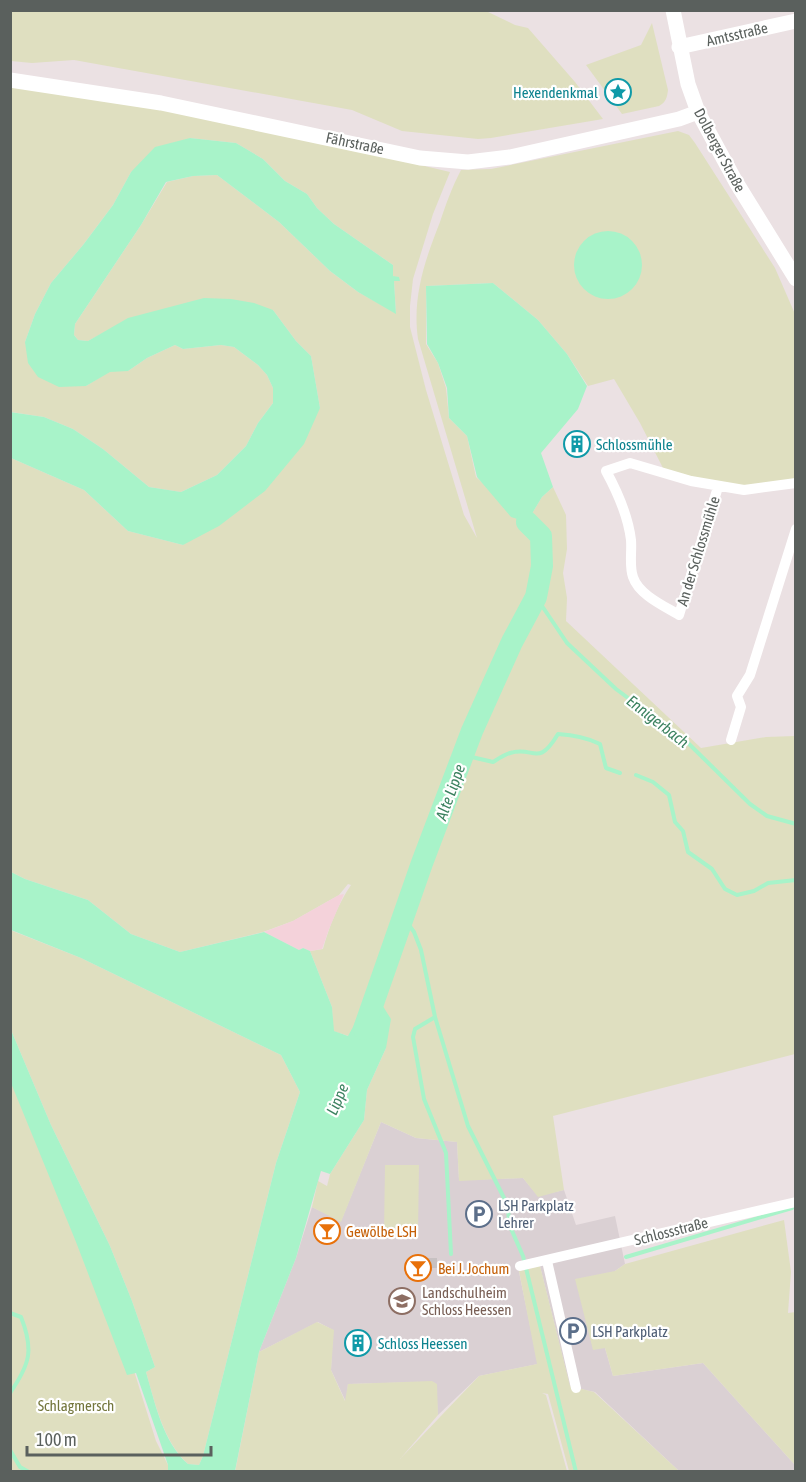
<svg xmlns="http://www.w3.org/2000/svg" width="806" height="1482" font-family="'Asap Condensed',sans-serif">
<rect width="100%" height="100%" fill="#ebe1e3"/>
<!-- education -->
<path fill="#dad0d3" d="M 381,1122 L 416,1138 L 457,1142 L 459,1180 L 523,1178 L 538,1196 L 564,1190 L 576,1225 L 615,1216 L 625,1264 L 615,1271 L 605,1348 L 613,1376 L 703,1363 L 795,1465 L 795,1471 L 679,1471 L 595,1392 L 570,1387 L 540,1266 L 519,1272 L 538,1364 L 479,1376 L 438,1415 L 437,1404 L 422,1382 L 348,1384 L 346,1402 L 331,1370 L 333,1330 L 318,1322 L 259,1352 L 296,1258 L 312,1207 L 341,1221 Z"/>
<!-- green -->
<path fill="#dfdfc0" d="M 10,11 L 486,11 L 515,25 L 528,28 L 575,82 L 603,119 L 491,138 L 478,139 L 402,131 L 352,110 L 74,60 L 32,63 L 11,61 Z
M 652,23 L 668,90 C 667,98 666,102 659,106 L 622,114 L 586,65 L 641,45 Z
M 11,86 L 111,100 L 284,133 L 450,172 L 433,214 L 413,279 L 410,306 L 410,327 L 426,390 L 464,515 L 477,538 L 418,339 C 412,297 425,260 440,222 C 446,204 452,187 461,170 L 491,169 L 678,131 L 689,135 L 695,143 L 775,268 L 795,314 L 795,480 L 737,487 L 696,482 L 663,468 L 640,423 L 614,379 L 588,386 L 567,354 L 538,320 L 493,283 L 426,286 L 426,344 L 438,363 L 446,388 L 449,418 L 467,436 L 476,477 L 527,522 L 542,497 L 553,487 L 566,515 L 567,549 L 563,573 L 567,598 L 566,621 L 701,748 L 766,737 L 795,736 L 795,1054 L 553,1116 L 564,1190 L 538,1197 L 523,1178 L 459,1181 L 457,1142 L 416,1138 L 381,1122 L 341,1222 L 312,1207 L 318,1181 L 327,1186 L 330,1174 L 364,1120 L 367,1090 L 386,1048 L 333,1031 L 332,1007 L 310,951 L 323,949 C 329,927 338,904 351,885 L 348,884 L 339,895 L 293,921 L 263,932 L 180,952 L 131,934 L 88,900 L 25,879 L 11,872 L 11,458 L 84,490 L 128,531 L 183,545 L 320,408 L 311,356 L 296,341 L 273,310 L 103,333 L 88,341 L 78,340 L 74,335 L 75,324 L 141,225 L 167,182 L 193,176 L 217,175 L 279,222 L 330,271 L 358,292 L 396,313 L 394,281 L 400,281 L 393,276 L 393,265 L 334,224 L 317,208 L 307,194 L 285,181 L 263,159 L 236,143 L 190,138 L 131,172 L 113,205 L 83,245 L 51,283 L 35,314 L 25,342 L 86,386 L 110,371 L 128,371 L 147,358 L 175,345 L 183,349 L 221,345 L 234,347 L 258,365 L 267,375 L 273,388 L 273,403 L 258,423 L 246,446 L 217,475 L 181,492 L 149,487 L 103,449 L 73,429 L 44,417 L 11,412 Z
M 10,930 L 81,958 L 281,1055 L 300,1092 L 276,1163 L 203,1456 L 199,1465 L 188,1464 C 163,1441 155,1403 146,1372 L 155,1367 L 132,1301 L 110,1246 L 51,1125 L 11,1030 Z
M 11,1063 L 124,1339 L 156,1441 L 171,1471 L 11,1471 Z
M 385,1165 L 419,1165 L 418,1233 L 384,1233 Z
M 784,1220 L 791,1272 L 788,1313 L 796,1312 L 795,1465 L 703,1363 L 613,1376 L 605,1348 L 593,1350 L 575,1279 L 615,1271 L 625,1264 Z
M 540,1266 L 570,1386 L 594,1392 L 679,1471 L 569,1471 L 548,1394 L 542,1393 L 546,1395 L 567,1471 L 235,1472 L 259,1352 L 317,1322 L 334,1330 L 331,1370 L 345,1401 L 348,1384 L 432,1381 L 437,1384 L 438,1415 L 400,1459 L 479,1376 L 537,1364 L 519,1271 Z"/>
<!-- sand -->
<path fill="#f4d2da" d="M 344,894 L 329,929 L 322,949 L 310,951 L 303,948 L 299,950 L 264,932 L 293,921 L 339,895 Z"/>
<!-- water -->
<path fill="#a8f3c9" d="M 190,138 L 236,143 L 263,159 L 285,181 L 307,194 L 317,208 L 334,224 L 393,265 L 393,276 L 399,277 L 400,281 L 394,281 L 396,314 L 358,292 L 330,271 L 279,222 L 217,175 L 193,176 L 166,182 L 141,225 L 75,324 L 74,335 L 78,340 L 88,341 L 128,318 L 204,298 L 231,299 L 254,303 L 273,310 L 296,341 L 311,356 L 320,408 L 304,444 L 265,491 L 219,526 L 183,545 L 128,531 L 84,490 L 11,458 L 10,412 L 44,417 L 73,429 L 103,449 L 149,487 L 181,492 L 217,475 L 246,446 L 258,423 L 273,403 L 273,388 L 267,375 L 258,365 L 234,347 L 221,345 L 183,349 L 175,345 L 147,358 L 128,371 L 110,372 L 86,386 L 59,387 L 38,377 L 28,363 L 25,342 L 35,314 L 51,283 L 83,245 L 113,205 L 131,172 L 155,147 Z
M574 265a34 34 0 1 1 68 0a34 34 0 1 1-68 0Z
M 493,283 L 538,320 L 567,354 L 587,386 L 578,409 L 541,453 L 553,487 L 542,497 L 527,522 L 511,517 L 477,477 L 467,436 L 449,418 L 447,388 L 438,363 L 427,344 L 426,286 Z
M 11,872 L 25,879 L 88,900 L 131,934 L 180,952 L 264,932 L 299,950 L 303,948 L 310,951 L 332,1007 L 334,1031 L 348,1036 L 369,998 L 379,1000 L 391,1019 L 386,1048 L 367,1090 L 364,1120 L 330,1174 L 321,1171 L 296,1258 L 259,1352 L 235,1471 L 168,1471 L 168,1465 L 136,1373 L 127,1375 L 76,1242 L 11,1083 L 11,1030 L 51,1125 L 110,1246 L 132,1301 L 155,1367 L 146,1372 C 155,1403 163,1442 188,1464 L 199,1465 L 203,1456 L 276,1163 L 300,1092 L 281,1055 L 81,958 L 11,930 Z"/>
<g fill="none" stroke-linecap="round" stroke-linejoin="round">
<!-- stream -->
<path stroke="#a8f3c9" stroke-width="4" d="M 536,597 L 567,643 L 616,689 L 687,742 L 750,804 L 767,816 L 796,824
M 463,755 L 493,762 C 498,759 504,755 510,753 C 534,745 537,769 558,734 C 574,735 586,737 600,744 L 606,768 L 620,773
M 636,775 L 653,782 L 669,795 L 675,822 L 683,831 L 688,852 L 712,869 L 725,889 L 737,895 L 754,891 L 768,883 L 796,880
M 403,917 L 414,932 L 421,950 L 435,1017 L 468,1126 L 508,1206 L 509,1224 L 523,1256 L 576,1472
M 435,1017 L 415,1029 L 413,1037 L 424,1099 L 446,1153 L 451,1254
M 626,1257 L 792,1208
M 10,1313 L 21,1317 C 34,1350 30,1364 10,1393
M 10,1450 L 20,1467 L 29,1472"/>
<!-- river -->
<path stroke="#a8f3c9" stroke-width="22" d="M 364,1029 L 422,863 L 472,731 L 512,642 L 536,597 L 542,566 L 541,536 L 527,522"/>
<!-- street-tunnel -->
<path stroke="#c7c1c2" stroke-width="10" stroke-dasharray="10 5" stroke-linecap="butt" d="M 427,1263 L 441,1263"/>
<!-- street -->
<path stroke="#fff" stroke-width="10" d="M 718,487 L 679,615 C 664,606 639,595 633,577 C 629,566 632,552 631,540 C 628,515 618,493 606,471 L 630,463 L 691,481 L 744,490 L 796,483
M 731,740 L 741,707 L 737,696 L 750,675 L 796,529
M 547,1261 L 576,1388
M 520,1266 L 796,1202"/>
<!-- secondary -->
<path stroke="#fff" stroke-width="15" d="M 673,10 L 688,84 L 698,112 L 736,182 L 796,279
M 679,47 L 796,21
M 10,80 L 161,103 L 420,158 L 468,162 L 510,157 L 679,119 L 698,112"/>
</g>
<!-- icons -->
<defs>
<symbol id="sight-ring" viewBox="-11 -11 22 22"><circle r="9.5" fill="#fff" stroke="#0f9aa8" stroke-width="1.5"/><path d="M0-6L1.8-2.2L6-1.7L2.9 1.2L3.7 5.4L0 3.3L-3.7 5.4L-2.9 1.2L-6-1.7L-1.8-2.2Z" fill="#0f9aa8"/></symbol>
<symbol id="building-ring" viewBox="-11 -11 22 22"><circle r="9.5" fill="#fff" stroke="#0f9aa8" stroke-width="1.5"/><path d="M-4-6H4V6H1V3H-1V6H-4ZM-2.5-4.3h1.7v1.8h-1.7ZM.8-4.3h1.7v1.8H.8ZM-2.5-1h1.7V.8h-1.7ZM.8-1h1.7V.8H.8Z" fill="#0f9aa8"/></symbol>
<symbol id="parking-ring" viewBox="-11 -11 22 22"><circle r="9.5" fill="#fff" stroke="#5c6f8a" stroke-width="1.5"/><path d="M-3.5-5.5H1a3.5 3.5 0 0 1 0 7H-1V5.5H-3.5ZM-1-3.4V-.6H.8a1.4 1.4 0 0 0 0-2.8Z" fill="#5c6f8a"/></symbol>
<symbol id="bar-ring" viewBox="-11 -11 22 22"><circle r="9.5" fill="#fff" stroke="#e8710a" stroke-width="1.5"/><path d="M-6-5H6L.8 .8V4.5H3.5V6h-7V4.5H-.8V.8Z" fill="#e8710a"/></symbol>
<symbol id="school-ring" viewBox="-11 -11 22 22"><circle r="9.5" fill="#fff" stroke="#8d6e63" stroke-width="1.5"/><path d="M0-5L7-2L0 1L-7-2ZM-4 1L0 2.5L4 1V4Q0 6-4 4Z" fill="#8d6e63"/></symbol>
</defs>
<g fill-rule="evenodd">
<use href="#sight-ring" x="603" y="77" width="30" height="30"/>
<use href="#building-ring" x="562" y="429" width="30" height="30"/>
<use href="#parking-ring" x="464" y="1199" width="30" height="30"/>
<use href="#bar-ring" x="312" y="1216" width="30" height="30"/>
<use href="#bar-ring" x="403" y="1253" width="30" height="30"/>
<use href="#school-ring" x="387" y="1286" width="30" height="30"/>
<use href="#parking-ring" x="558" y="1316" width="30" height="30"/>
<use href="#building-ring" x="343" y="1328" width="30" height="30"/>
</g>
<g text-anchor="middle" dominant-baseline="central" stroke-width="4.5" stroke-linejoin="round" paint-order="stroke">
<!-- street labels -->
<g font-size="15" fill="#5a605d" stroke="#fff">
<text transform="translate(737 34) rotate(-13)">Amtsstraße</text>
<text transform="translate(355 143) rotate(12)">Fährstraße</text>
<text transform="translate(720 150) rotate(62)">Dolberger Straße</text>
<text transform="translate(698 551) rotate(-73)">An der Schlossmühle</text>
<text transform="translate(671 1231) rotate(-14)">Schlossstraße</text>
</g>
<!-- culture labels -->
<g font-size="15" fill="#0d838f" stroke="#fff" text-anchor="start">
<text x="598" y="92" text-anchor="end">Hexendenkmal</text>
<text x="596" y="444">Schlossmühle</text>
<text x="378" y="1343">Schloss Heessen</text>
</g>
<!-- service labels -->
<g font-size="15" fill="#4e5e75" stroke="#fff" text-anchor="start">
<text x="498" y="1205">LSH Parkplatz<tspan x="498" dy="17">Lehrer</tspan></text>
<text x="592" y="1331">LSH Parkplatz</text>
</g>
<!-- food labels -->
<g font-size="15" fill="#c56008" stroke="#fff" text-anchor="start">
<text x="346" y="1231">Gewölbe LSH</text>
<text x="438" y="1268">Bei J. Jochum</text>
</g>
<!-- education labels -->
<g font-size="15" fill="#785e54" stroke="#fff" text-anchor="start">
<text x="422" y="1292">Landschulheim<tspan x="422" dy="17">Schloss Heessen</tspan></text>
</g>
<!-- park labels -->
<g font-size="15" fill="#73763c" stroke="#fff">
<text x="76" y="1405">Schlagmersch</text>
</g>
<!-- water labels -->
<g font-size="16" font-style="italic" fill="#3c8260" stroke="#fff">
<text transform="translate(658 721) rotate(38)">Ennigerbach</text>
<text transform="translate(450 792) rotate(-70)">Alte Lippe</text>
<text transform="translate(337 1099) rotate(-66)">Lippe</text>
</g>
</g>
<!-- border -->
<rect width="806" height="1482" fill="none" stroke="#5a605d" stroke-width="24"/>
<!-- scale -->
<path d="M27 1446v9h184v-9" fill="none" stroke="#5a605d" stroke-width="3"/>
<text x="36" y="1446" font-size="18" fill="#5a605d" stroke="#ffffff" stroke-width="4.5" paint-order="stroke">100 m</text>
</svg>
